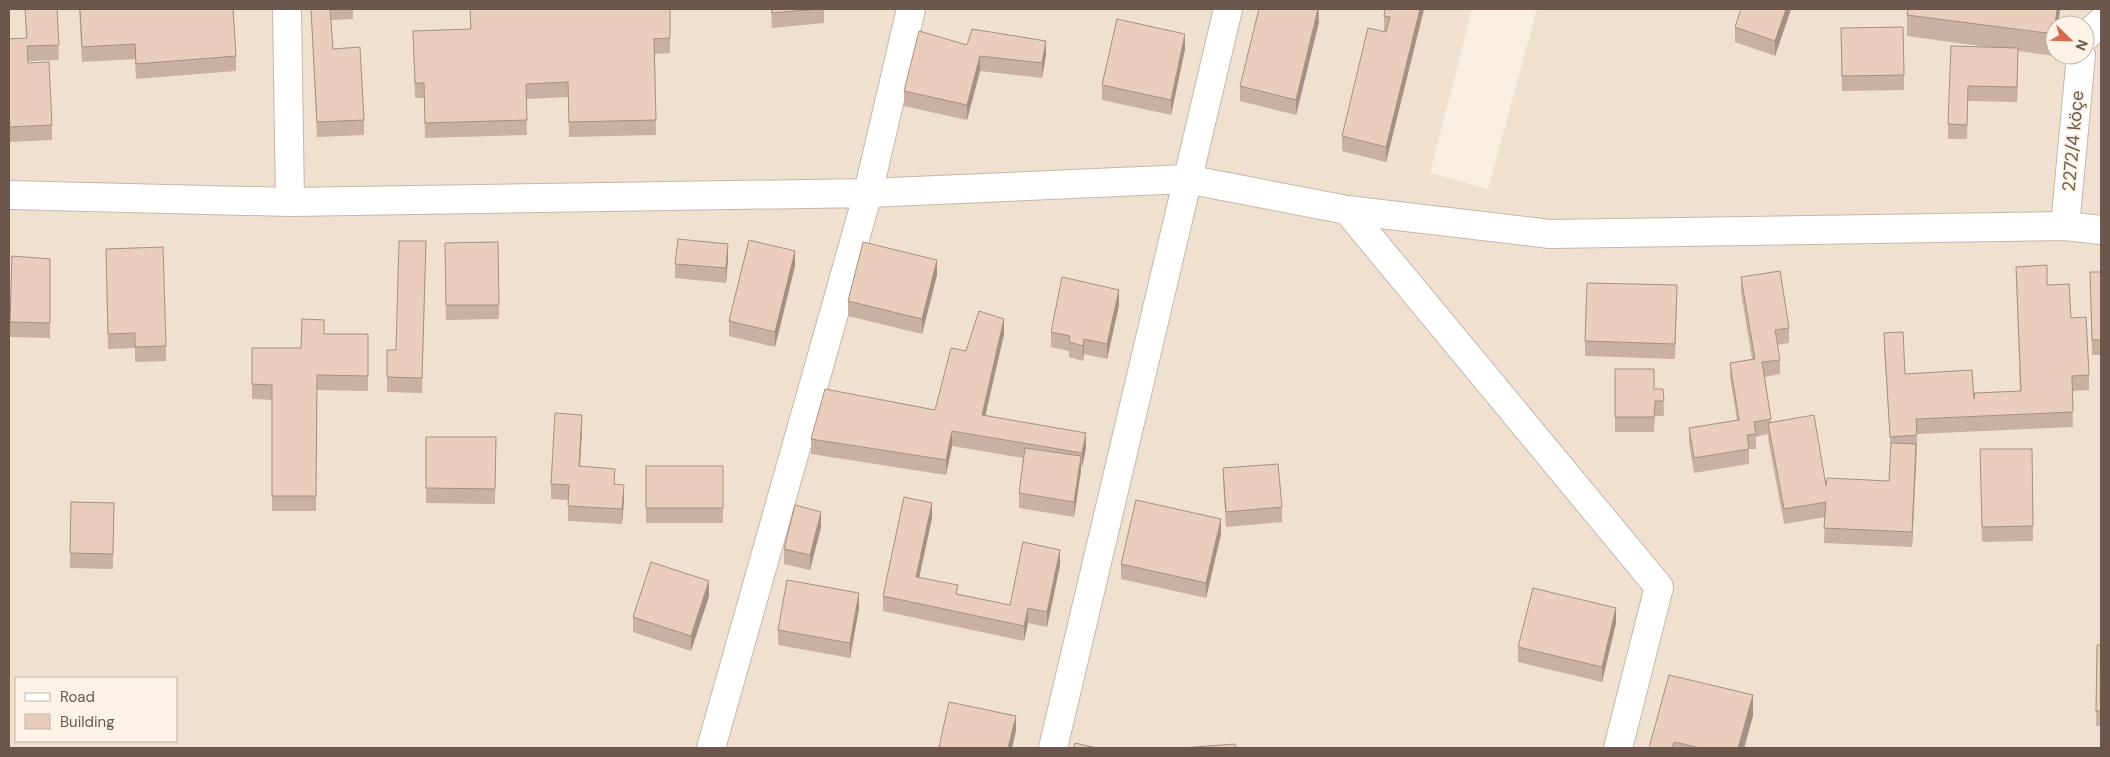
<svg xmlns="http://www.w3.org/2000/svg" width="2110" height="757" font-family="'DM Sans',sans-serif">
<rect width="100%" height="100%" fill="#f9efe1"/>
<!-- residential -->
<path fill="#efe0d0" fill-rule="evenodd" d="M 9,9 L 1472,9 L 1430,173 L 1488,189 L 1537,9 L 2101,9 L 2101,748 L 9,748 ZM 2055,25 L 2085,25 L 2085,55 L 2055,55 ZM 16,678 L 176,678 L 176,741 L 16,741 Z"/>
<g fill="none" stroke-linecap="round" stroke-linejoin="round">
<defs>
<path id="street" d="M 2085,37 L 2101,22
M 9,195 L 290,202 L 287,9
M 290,202 L 868,193 L 1186,179 L 1347,210 L 1659,587 L 1618,748
M 1347,210 L 1550,234 L 2065,226 L 2101,230
M 2065,226 L 2081,55
M 711,748 L 868,193 L 911,9
M 1053,748 L 1228,9"/>
</defs>
<!-- street casing -->
<use href="#street" stroke="#c8b6aa" stroke-width="30"/>
<!-- street -->
<use href="#street" stroke="#fff" stroke-width="28"/>
</g>
<!-- wall -->
<path fill="#cab0a2" d="M 25,9 L 57,9 L 59,60 L 28,61 L 28,63 L 52,125 L 52,140 L 9,142 L 9,39 L 26,38 Z
M 79,9 L 233,9 L 236,56 L 236,71 L 136,79 L 135,59 L 82,62 Z
M 311,9 L 353,9 L 353,19 L 331,20 L 333,49 L 364,120 L 364,135 L 317,137 Z
M 470,9 L 670,9 L 670,53 L 655,54 L 656,135 L 569,137 L 568,97 L 526,99 L 527,135 L 425,138 L 424,98 L 415,98 L 413,31 L 470,29 Z
M 771,9 L 824,9 L 824,23 L 772,28 Z
M 1319,9 L 1319,22 L 1296,115 L 1240,101 L 1240,86 Z
M 1385,9 L 1424,9 L 1386,162 L 1342,151 L 1342,136 L 1386,32 L 1386,31 L 1384,31 L 1384,16 Z
M 1791,9 L 1775,56 L 1735,42 L 1735,27 Z
M 1908,9 L 2060,9 L 2058,25 L 2055,25 L 2055,49 L 2054,56 L 2018,51 L 2017,102 L 1968,101 L 1967,139 L 1948,139 L 1948,124 L 1987,47 L 1907,36 L 1907,15 Z
M 1841,43 L 1904,75 L 1904,90 L 1842,91 Z
M 967,45 L 1046,55 L 1042,78 L 980,71 L 967,120 L 904,106 L 904,91 Z
M 1185,49 L 1171,115 L 1102,100 L 1102,85 Z
M 426,241 L 422,393 L 387,392 L 387,350 L 396,350 Z
M 498,242 L 499,319 L 446,320 L 445,243 Z
M 106,249 L 166,346 L 166,361 L 135,362 L 135,348 L 108,349 Z
M 50,259 L 50,338 L 10,337 L 10,322 Z
M 728,259 L 726,283 L 675,278 L 675,264 Z
M 795,266 L 775,347 L 729,336 L 729,321 Z
M 2016,267 L 2047,285 L 2071,318 L 2089,375 L 2089,390 L 2072,391 L 2073,427 L 1917,434 L 1917,450 L 1912,547 L 1824,543 L 1825,517 L 1784,524 L 1768,438 L 1768,434 L 1756,437 L 1756,449 L 1749,449 L 1749,464 L 1694,473 L 1689,443 L 1689,428 L 1737,420 L 1730,378 L 1730,363 L 1752,359 L 1741,292 L 1741,277 L 1789,328 L 1789,343 L 1777,345 L 1780,360 L 1780,374 L 1765,377 L 1771,423 L 1826,486 L 1889,481 L 1891,452 L 1884,348 L 1884,333 L 1905,374 L 1974,399 L 2020,391 Z
M 2090,272 L 2101,272 L 2101,355 L 2092,355 Z
M 937,275 L 922,334 L 848,316 L 848,301 Z
M 1677,300 L 1675,359 L 1585,356 L 1585,341 Z
M 1119,305 L 1107,359 L 1084,354 L 1083,361 L 1069,357 L 1069,351 L 1051,347 L 1051,332 Z
M 324,334 L 368,334 L 368,391 L 317,390 L 316,511 L 272,511 L 272,400 L 252,399 L 252,348 L 301,348 Z
M 1004,334 L 985,415 L 1086,448 L 1081,468 L 1074,517 L 1019,508 L 1019,493 L 1023,458 L 952,446 L 946,475 L 811,454 L 811,439 L 935,410 L 966,351 Z
M 1615,369 L 1654,389 L 1663,389 L 1664,416 L 1655,416 L 1654,432 L 1615,432 Z
M 582,430 L 580,466 L 615,484 L 624,500 L 622,524 L 568,521 L 568,500 L 551,499 L 551,484 Z
M 426,437 L 496,437 L 495,504 L 426,503 Z
M 1980,449 L 2032,449 L 2033,541 L 1982,542 Z
M 646,466 L 723,466 L 723,523 L 646,523 Z
M 1223,468 L 1282,507 L 1282,522 L 1226,527 L 1223,483 Z
M 71,502 L 114,503 L 113,569 L 70,568 Z
M 932,518 L 919,577 L 958,594 L 1010,605 L 1060,565 L 1047,627 L 1028,623 L 1024,641 L 883,611 L 883,596 Z
M 821,527 L 810,570 L 784,564 L 784,549 Z
M 1221,534 L 1206,598 L 1121,579 L 1121,564 Z
M 709,596 L 691,651 L 633,632 L 633,617 Z
M 859,608 L 850,658 L 778,645 L 778,630 Z
M 1616,623 L 1602,682 L 1518,662 L 1518,647 Z
M 2097,645 L 2101,645 L 2101,726 L 2096,726 Z
M 1753,716 L 1744,748 L 1649,748 Z"/>
<!-- shaded-wall -->
<path fill="#a49084" d="M 1318,9 L 1319,22 L 1296,115 L 1296,100 Z
M 1420,9 L 1424,9 L 1386,162 L 1386,147 Z
M 1786,9 L 1791,9 L 1775,56 L 1775,41 Z
M 2057,9 L 2060,9 L 2058,25 L 2055,25 Z
M 2055,27 L 2055,49 L 2054,56 L 2054,34 Z
M 1185,34 L 1185,49 L 1171,115 L 1171,100 Z
M 1046,41 L 1046,55 L 1042,78 L 1042,63 Z
M 2018,48 L 2018,63 L 2017,102 L 2017,87 Z
M 980,56 L 980,71 L 967,120 L 967,105 Z
M 728,244 L 728,259 L 726,283 L 726,268 Z
M 795,251 L 795,266 L 775,347 L 775,332 Z
M 937,260 L 937,275 L 922,334 L 922,319 Z
M 1119,290 L 1119,305 L 1107,359 L 1107,344 Z
M 1004,319 L 1004,334 L 982,430 L 982,415 Z
M 1084,339 L 1084,354 L 1083,361 L 1083,346 Z
M 582,415 L 582,430 L 579,481 L 579,466 Z
M 952,431 L 952,446 L 946,475 L 946,460 Z
M 1086,433 L 1086,448 L 1082,468 L 1082,453 Z
M 1916,444 L 1916,459 L 1912,547 L 1912,532 Z
M 1081,456 L 1081,471 L 1074,517 L 1074,502 Z
M 624,485 L 624,500 L 622,524 L 622,509 Z
M 932,503 L 932,518 L 916,592 L 916,577 Z
M 821,512 L 821,527 L 810,570 L 810,555 Z
M 1221,519 L 1221,534 L 1206,598 L 1206,583 Z
M 1060,550 L 1060,565 L 1047,627 L 1047,612 Z
M 709,581 L 709,596 L 691,651 L 691,636 Z
M 859,593 L 859,608 L 850,658 L 850,643 Z
M 1028,608 L 1028,623 L 1024,641 L 1024,626 Z
M 1616,608 L 1616,623 L 1602,682 L 1602,667 Z
M 1753,695 L 1753,716 L 1744,748 L 1738,748 Z
M 1016,716 L 1016,731 L 1012,748 L 1008,748 Z"/>
<!-- building -->
<path fill="#ebcdbc" stroke="#a49084" d="M 25,9 L 57,9 L 59,45 L 27,46 L 28,63 L 49,62 L 52,125 L 9,127 L 9,39 L 27,38 Z
M 80,9 L 233,9 L 236,56 L 136,64 L 135,44 L 82,47 Z
M 311,9 L 330,9 L 333,49 L 360,47 L 364,120 L 317,122 Z
M 470,9 L 670,9 L 670,38 L 654,39 L 656,120 L 569,122 L 568,82 L 526,84 L 527,120 L 425,123 L 424,83 L 415,83 L 413,31 L 471,29 Z
M 772,9 L 819,9 L 772,13 Z
M 1259,9 L 1318,9 L 1296,100 L 1240,86 Z
M 1385,9 L 1420,9 L 1386,147 L 1342,136 L 1368,28 L 1386,32 L 1390,17 L 1384,16 Z
M 1741,9 L 1786,9 L 1775,41 L 1735,27 Z
M 1908,9 L 2057,9 L 2054,34 L 1907,15 Z
M 1117,19 L 1185,34 L 1171,100 L 1102,85 Z
M 1903,27 L 1904,75 L 1842,76 L 1841,28 Z
M 972,29 L 1046,41 L 1042,63 L 980,56 L 967,105 L 904,91 L 919,31 L 967,45 Z
M 1951,46 L 2018,48 L 2017,87 L 1968,86 L 1967,125 L 1948,124 Z
M 678,239 L 728,244 L 726,268 L 675,264 Z
M 749,240 L 795,251 L 775,332 L 729,321 Z
M 399,241 L 426,241 L 422,378 L 387,377 L 387,350 L 396,350 Z
M 498,242 L 499,305 L 446,305 L 445,243 Z
M 863,242 L 937,260 L 922,319 L 848,301 Z
M 163,247 L 166,346 L 135,347 L 135,333 L 108,334 L 106,249 Z
M 12,256 L 50,259 L 50,323 L 10,322 Z
M 2047,265 L 2047,285 L 2069,284 L 2071,318 L 2086,317 L 2089,375 L 2072,376 L 2073,412 L 1916,419 L 1917,435 L 1890,437 L 1884,333 L 1903,332 L 1905,374 L 1972,370 L 1974,399 L 1975,393 L 2021,391 L 2016,267 Z
M 1780,271 L 1789,328 L 1775,330 L 1780,360 L 1762,362 L 1771,419 L 1754,422 L 1756,434 L 1747,435 L 1749,449 L 1694,458 L 1689,428 L 1739,420 L 1730,363 L 1755,359 L 1741,277 Z
M 2090,272 L 2101,272 L 2101,340 L 2092,340 Z
M 1062,277 L 1119,290 L 1107,344 L 1084,339 L 1083,346 L 1069,342 L 1070,336 L 1051,332 Z
M 1587,283 L 1677,285 L 1675,344 L 1585,341 Z
M 979,311 L 1004,319 L 982,415 L 1086,433 L 1082,453 L 952,431 L 946,460 L 811,439 L 825,389 L 935,410 L 951,348 L 966,351 Z
M 302,319 L 324,320 L 324,334 L 368,334 L 368,376 L 317,375 L 316,496 L 272,496 L 272,385 L 252,384 L 252,348 L 301,348 Z
M 1615,369 L 1654,369 L 1654,389 L 1663,389 L 1664,401 L 1655,401 L 1654,417 L 1615,417 Z
M 555,413 L 582,415 L 579,466 L 615,469 L 614,484 L 624,485 L 622,509 L 568,506 L 569,485 L 551,484 Z
M 1814,415 L 1826,486 L 1827,478 L 1889,481 L 1891,443 L 1916,444 L 1912,532 L 1824,528 L 1826,502 L 1784,509 L 1768,423 Z
M 426,437 L 496,437 L 495,489 L 426,488 Z
M 1025,448 L 1081,456 L 1074,502 L 1019,493 Z
M 1980,449 L 2032,449 L 2033,526 L 1982,527 Z
M 1278,464 L 1282,507 L 1226,512 L 1223,468 Z
M 646,466 L 723,466 L 723,508 L 646,508 Z
M 904,497 L 932,503 L 916,577 L 958,585 L 956,594 L 1010,605 L 1023,542 L 1060,550 L 1047,612 L 1028,608 L 1024,626 L 883,596 Z
M 1136,500 L 1221,519 L 1206,583 L 1121,564 Z
M 71,502 L 114,503 L 113,554 L 70,553 Z
M 795,505 L 821,512 L 810,555 L 784,549 Z
M 651,562 L 709,581 L 691,636 L 633,617 Z
M 787,580 L 859,593 L 850,643 L 778,630 Z
M 1533,588 L 1616,608 L 1602,667 L 1518,647 Z
M 2097,645 L 2101,645 L 2101,711 L 2096,711 Z
M 1669,675 L 1753,695 L 1738,748 L 1701,748 L 1674,742 L 1672,748 L 1649,748 Z
M 949,702 L 1016,716 L 1008,748 L 945,748 L 939,747 Z
M 1075,743 L 1097,748 L 1074,748 Z
M 1235,744 L 1236,748 L 1181,748 Z"/>
<g text-anchor="middle" dominant-baseline="central" stroke-width="4" stroke-linejoin="round" paint-order="stroke">
<!-- street labels -->
<g font-size="18" fill="#6d564b" stroke="#fcf3e6">
<text transform="translate(2073 141) rotate(-85)">2272/4 köçe</text>
</g>
</g>
<!-- border -->
<rect width="2110" height="757" fill="none" stroke="#6d564b" stroke-width="20"/>
<!-- legend -->
<rect x="15" y="677" width="162" height="65" fill="#fcf3e6" stroke="#c3b4a8"/>
<rect x="25" y="693" width="25" height="8" fill="#ffffff" stroke="#c3b4a8"/>
<text x="60" y="702" font-size="15" fill="#6d564b">Road</text>
<rect x="25" y="714" width="25" height="15" fill="#ebcdbc" stroke="#c3b4a8"/>
<text x="60" y="727" font-size="15" fill="#6d564b">Building</text>
<!-- north arrow -->
<g transform="translate(2070 40) rotate(113)"><circle r="24" fill="#fcf3e6" stroke="#c3b4a8"/>
<path d="M0-4L9 19L0 12L-9 19Z" fill="#d66d53"/>
<text y="-8" font-size="14" font-weight="bold" text-anchor="middle" fill="#6d564b">N</text>
</g>
</svg>
